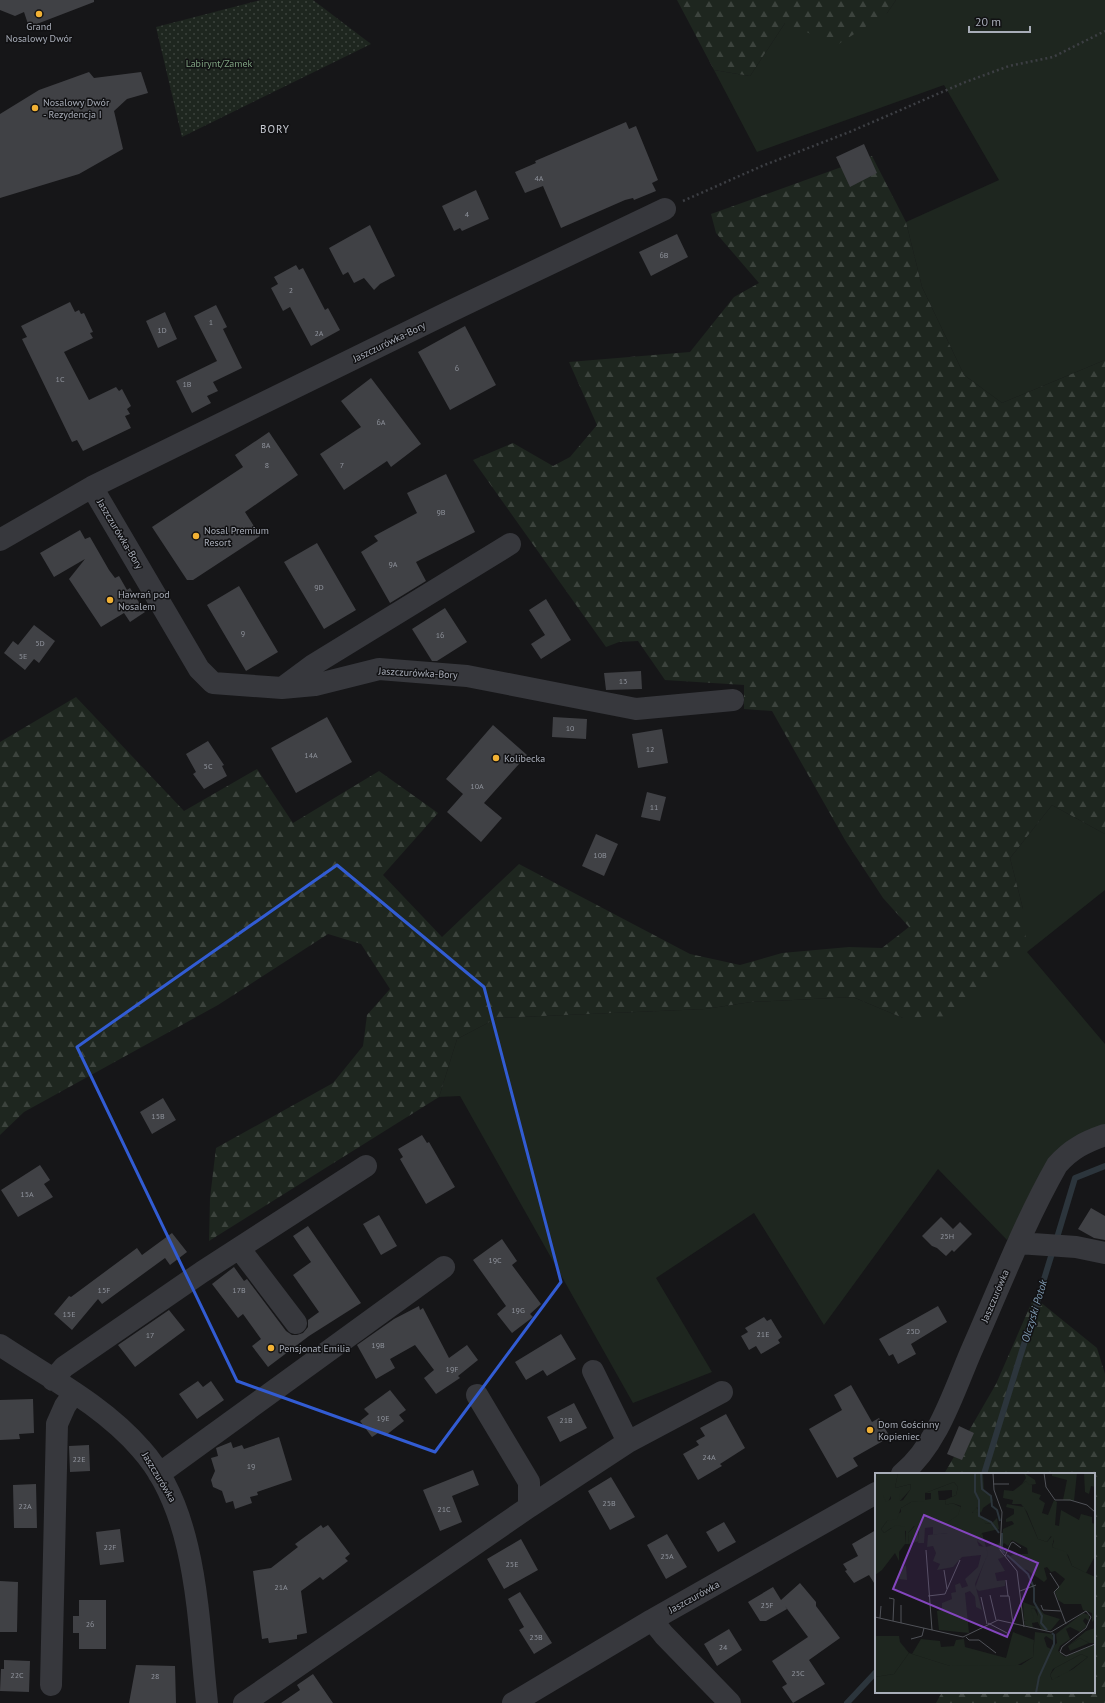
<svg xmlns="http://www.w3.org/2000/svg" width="1105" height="1703" font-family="'PT Sans',sans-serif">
<defs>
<pattern id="forest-firs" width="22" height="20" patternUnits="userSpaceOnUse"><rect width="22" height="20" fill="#1e261f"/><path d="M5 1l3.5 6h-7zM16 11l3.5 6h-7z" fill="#3c433d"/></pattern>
<pattern id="park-dots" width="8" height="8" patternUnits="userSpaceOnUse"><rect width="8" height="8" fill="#1e261f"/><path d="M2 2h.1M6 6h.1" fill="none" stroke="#3c433d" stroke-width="1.8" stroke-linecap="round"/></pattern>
</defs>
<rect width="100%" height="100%" fill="#161618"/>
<!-- green -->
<path fill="#1e261f" d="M 896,0 L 1105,0 L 1105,360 L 1002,403 L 964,375 L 922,287 L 906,222 L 999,180 L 944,85 L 757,152 L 714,70 L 750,76 L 785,23 L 887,13 Z
M 1052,805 L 1105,834 L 1105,890 L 1027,952 L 1105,1044 L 1105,1126 L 1072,1138 L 1007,1240 L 938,1169 L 824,1325 L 754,1213 L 656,1278 L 712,1372 L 633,1403 L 460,1096 L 439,1097 L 457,1039 L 497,1018 L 705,1009 L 751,1002 L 853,997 L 903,1018 L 1023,909 L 1010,858 Z"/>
<!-- forest -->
<path fill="url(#forest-firs)" d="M 677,0 L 896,0 L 887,13 L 837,45 L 785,23 L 750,76 L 714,70 Z
M 872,156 L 906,222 L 922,287 L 964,375 L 1002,403 L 1105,360 L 1105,834 L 1052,805 L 1010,858 L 1023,909 L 1027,952 L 950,1016 L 903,1018 L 853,997 L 751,1002 L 705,1009 L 497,1018 L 457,1039 L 439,1097 L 209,1241 L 210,1198 L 216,1148 L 333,1083 L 363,1046 L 367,1015 L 390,989 L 361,944 L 328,934 L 218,1005 L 24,1112 L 0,1135 L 0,742 L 76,697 L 184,811 L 257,769 L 293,823 L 379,771 L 438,813 L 383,875 L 442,937 L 519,864 L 690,954 L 740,965 L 782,953 L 849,947 L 882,948 L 909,927 L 883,898 L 845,840 L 772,711 L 744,709 L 744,685 L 665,680 L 638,641 L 619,642 L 606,647 L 473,460 L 513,443 L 553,466 L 570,457 L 597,425 L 569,362 L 690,352 L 734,297 L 759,283 L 716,233 L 711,214 Z
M 1034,1297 L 1097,1348 L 1105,1374 L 1105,1703 L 936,1703 L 942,1692 L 1094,1692 L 1094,1474 L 944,1474 L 996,1384 Z"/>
<!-- park -->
<path fill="url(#park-dots)" d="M 261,0 L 313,0 L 371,44 L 182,137 L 156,27 Z"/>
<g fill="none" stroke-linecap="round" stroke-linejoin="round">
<!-- stream -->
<path stroke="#2c353c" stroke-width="6" d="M 1056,1241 L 1075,1178 L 1105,1166
M 984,1474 L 1053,1250
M 847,1703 L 876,1672"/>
</g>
<!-- building -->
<path fill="#404145" d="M 0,0 L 94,0 L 94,2 L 29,27 L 24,12 L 15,16 L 0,10 Z
M 89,72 L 94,78 L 141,72 L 148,93 L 127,99 L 114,111 L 123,149 L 79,174 L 0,198 L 0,114 L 39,90 Z
M 626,122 L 629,129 L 636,126 L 658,180 L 652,183 L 656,191 L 634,200 L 633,198 L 625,200 L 561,228 L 543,186 L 525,193 L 515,172 L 536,163 L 535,161 Z
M 864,144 L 877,173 L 850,187 L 836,157 Z
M 476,190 L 489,219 L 462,231 L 460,228 L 454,231 L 442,206 Z
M 370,225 L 395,276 L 380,284 L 374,290 L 364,278 L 354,283 L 348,272 L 343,275 L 329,248 Z
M 677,234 L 688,257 L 651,276 L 639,252 Z
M 296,265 L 299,270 L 303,268 L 325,310 L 328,308 L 340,330 L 311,346 L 290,307 L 283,311 L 271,288 L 278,284 L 274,277 Z
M 70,302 L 75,312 L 79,310 L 81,314 L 84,313 L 93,332 L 90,333 L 93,338 L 64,352 L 89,400 L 116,387 L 119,391 L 122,389 L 131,406 L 127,409 L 130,414 L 125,416 L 131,428 L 83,451 L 77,440 L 72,442 L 22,339 L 27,337 L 21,326 Z
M 216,305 L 227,327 L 223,329 L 242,368 L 213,382 L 218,391 L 207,396 L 211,403 L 192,413 L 176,381 L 217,361 L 194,316 Z
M 165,312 L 177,339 L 158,348 L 146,321 Z
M 465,326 L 496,385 L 450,410 L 418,352 Z
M 371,378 L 421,444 L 391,467 L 387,461 L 344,490 L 320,454 L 361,427 L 341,401 Z
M 269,432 L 298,475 L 245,512 L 260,536 L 193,580 L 187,580 L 152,527 L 243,467 L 235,455 Z
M 446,474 L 475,532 L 416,562 L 426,581 L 390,603 L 361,552 L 378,541 L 374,536 L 417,513 L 407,493 Z
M 80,530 L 85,539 L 90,537 L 109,570 L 115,578 L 119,576 L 127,590 L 130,588 L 145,612 L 130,622 L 124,613 L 101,627 L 69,579 L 85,559 L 54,577 L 40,553 Z
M 317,543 L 356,610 L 324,629 L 284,562 Z
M 239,586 L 278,652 L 246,671 L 207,605 Z
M 546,599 L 571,640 L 541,659 L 531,644 L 545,635 L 529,610 Z
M 445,608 L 467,642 L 437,661 L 432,661 L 412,629 Z
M 34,625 L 55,641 L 39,663 L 34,659 L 25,670 L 4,653 L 13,641 L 18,645 Z
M 641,671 L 642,689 L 606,690 L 604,673 Z
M 327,717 L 352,762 L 296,793 L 271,748 Z
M 553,717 L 587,719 L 586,739 L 552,737 Z
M 493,725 L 527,755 L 484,803 L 502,818 L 481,842 L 447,812 L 463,794 L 446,779 Z
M 662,729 L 668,763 L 638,768 L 632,734 Z
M 208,741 L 224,765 L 222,766 L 227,776 L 204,789 L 193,774 L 196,772 L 186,754 Z
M 647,792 L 666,797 L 660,821 L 641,817 Z
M 596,834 L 618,844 L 604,876 L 582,866 Z
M 163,1098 L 176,1120 L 152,1134 L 140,1112 Z
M 422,1135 L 427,1143 L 429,1142 L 455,1187 L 426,1204 L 400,1159 L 403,1157 L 398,1149 Z
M 40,1165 L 50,1180 L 44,1184 L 53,1197 L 18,1217 L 1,1190 Z
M 1091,1208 L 1105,1216 L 1105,1240 L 1094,1238 L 1078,1229 Z
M 379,1215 L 397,1246 L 381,1255 L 363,1224 Z
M 941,1217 L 953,1229 L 960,1222 L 972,1234 L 954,1252 L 952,1250 L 946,1256 L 937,1248 L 932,1246 L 922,1236 Z
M 308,1226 L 361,1303 L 309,1336 L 268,1367 L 252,1346 L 261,1339 L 243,1314 L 238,1318 L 212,1284 L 234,1267 L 244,1281 L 247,1279 L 286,1331 L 292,1335 L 297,1335 L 303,1333 L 308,1327 L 308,1320 L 319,1312 L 293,1275 L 311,1262 L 293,1236 Z
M 172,1233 L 187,1252 L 170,1265 L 165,1258 L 102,1304 L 98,1299 L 72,1330 L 54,1314 L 69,1296 L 71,1297 L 137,1248 L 142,1255 Z
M 502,1239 L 517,1261 L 512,1265 L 541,1304 L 530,1314 L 533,1317 L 512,1333 L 497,1314 L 506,1306 L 473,1260 Z
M 419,1306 L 420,1310 L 423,1308 L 449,1358 L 467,1345 L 478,1360 L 458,1376 L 460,1378 L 436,1394 L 424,1378 L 434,1370 L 415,1345 L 390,1359 L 395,1368 L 376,1379 L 357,1345 L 394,1319 Z
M 938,1306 L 947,1322 L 911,1344 L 916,1354 L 898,1364 L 893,1354 L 889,1356 L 879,1339 Z
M 169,1310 L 185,1330 L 135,1367 L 118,1345 Z
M 764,1317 L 767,1321 L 771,1319 L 782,1337 L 778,1340 L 780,1343 L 761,1354 L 756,1346 L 749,1350 L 741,1336 L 748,1332 L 745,1328 Z
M 561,1334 L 576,1359 L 547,1376 L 543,1370 L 526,1380 L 515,1362 Z
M 198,1381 L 203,1387 L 211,1381 L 224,1400 L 197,1419 L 179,1394 Z
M 851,1385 L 872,1422 L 879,1418 L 890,1437 L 853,1458 L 858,1466 L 837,1478 L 809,1429 L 842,1410 L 834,1395 Z
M 390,1390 L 406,1410 L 399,1415 L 404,1421 L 385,1436 L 381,1431 L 372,1437 L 360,1421 L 369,1414 L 364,1409 Z
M 33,1399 L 34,1433 L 19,1434 L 20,1439 L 0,1440 L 0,1400 Z
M 574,1403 L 587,1428 L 560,1442 L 547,1417 Z
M 726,1414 L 745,1448 L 720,1464 L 722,1466 L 698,1480 L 683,1454 L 699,1445 L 696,1441 L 705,1436 L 700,1428 Z
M 959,1426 L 974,1433 L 962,1460 L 947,1454 Z
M 279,1437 L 292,1480 L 257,1492 L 258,1495 L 250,1497 L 252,1503 L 235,1509 L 233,1501 L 226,1503 L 222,1491 L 213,1487 L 211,1480 L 215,1471 L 211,1458 L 218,1456 L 216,1448 L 231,1442 L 233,1448 L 242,1445 L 244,1449 Z
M 89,1445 L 90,1471 L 70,1472 L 69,1446 Z
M 473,1470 L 479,1485 L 452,1496 L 462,1522 L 440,1531 L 423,1490 Z
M 611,1477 L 635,1517 L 610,1530 L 588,1491 Z
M 36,1484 L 37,1528 L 14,1528 L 13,1485 Z
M 724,1522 L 736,1542 L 718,1552 L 706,1532 Z
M 321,1525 L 323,1528 L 328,1525 L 350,1554 L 345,1558 L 348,1561 L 323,1580 L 320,1577 L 301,1591 L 307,1633 L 297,1635 L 297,1639 L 269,1643 L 268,1638 L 262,1639 L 253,1571 L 271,1568 L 298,1547 L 295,1544 Z
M 120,1529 L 124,1562 L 100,1565 L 96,1532 Z
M 876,1530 L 876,1586 L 869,1575 L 854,1583 L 845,1571 L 847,1570 L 843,1564 L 858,1556 L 852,1544 Z
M 667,1534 L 687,1567 L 666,1579 L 647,1545 Z
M 521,1539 L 538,1570 L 504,1589 L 487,1559 Z
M 0,1581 L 18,1582 L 17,1632 L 0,1632 Z
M 800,1583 L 816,1602 L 816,1606 L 840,1638 L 809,1660 L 825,1684 L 793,1703 L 782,1687 L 787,1684 L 772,1661 L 808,1637 L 785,1606 L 787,1609 L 766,1621 L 760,1621 L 748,1602 L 773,1587 L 781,1600 Z
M 520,1592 L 552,1643 L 534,1654 L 519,1630 L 524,1627 L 508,1599 Z
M 79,1600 L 106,1600 L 106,1649 L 79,1649 L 79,1633 L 73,1633 L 73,1616 L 79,1616 Z
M 729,1629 L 742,1650 L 717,1666 L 704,1644 Z
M 4,1660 L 30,1661 L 29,1692 L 0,1691 L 1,1669 L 4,1669 Z
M 136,1665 L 175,1666 L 176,1703 L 129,1703 Z
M 313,1674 L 333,1703 L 281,1703 L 300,1690 L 297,1685 Z"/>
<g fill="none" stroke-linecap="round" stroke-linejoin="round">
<!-- path -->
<path stroke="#3d3f44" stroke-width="2.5" stroke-dasharray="2 3" stroke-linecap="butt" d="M 683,201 L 762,166 L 852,131 L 963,83 L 1009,66 L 1053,57 L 1105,31"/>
<!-- minor -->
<path stroke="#37383d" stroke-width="22" d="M 92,487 L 199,669 L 213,683 L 282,688 L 315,685 L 379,669 L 467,676 L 636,709 L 733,700
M 0,540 L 92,487 L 449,312 L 665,209
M 282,688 L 313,665 L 510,544
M 1018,1243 L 1076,1247 L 1105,1253
M 239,1248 L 296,1323
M 0,1345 C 48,1377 103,1405 141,1449 C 198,1512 198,1622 207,1703
M 593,1371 L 628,1442
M 53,1380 L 64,1367 L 202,1272 L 366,1166
M 159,1474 L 444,1267
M 902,1474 C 939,1443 954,1390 973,1347 C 1000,1286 1024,1223 1057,1165 C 1071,1149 1085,1142 1105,1135
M 529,1507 L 628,1442 L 722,1392
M 652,1620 L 664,1635 L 730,1703
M 51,1685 L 57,1424 L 65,1406 L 74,1393
M 244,1703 L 529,1507 L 529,1482 L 477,1395
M 513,1703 L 652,1620 L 876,1493"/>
</g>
<!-- marked area -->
<path fill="none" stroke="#325cd3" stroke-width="3" stroke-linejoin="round" d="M 337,865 L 484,987 L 561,1282 L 435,1452 L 237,1381 L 77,1047 Z"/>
<!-- markers -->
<g fill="#f2b134" stroke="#111113" stroke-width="1.5">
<circle cx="39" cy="14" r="4"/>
<circle cx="35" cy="108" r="4"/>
<circle cx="196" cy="536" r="4"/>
<circle cx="110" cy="600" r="4"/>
<circle cx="496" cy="758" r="4"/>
<circle cx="271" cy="1348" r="4"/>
<circle cx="870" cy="1430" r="4"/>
</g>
<g text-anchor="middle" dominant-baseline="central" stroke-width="3" stroke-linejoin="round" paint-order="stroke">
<!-- number labels -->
<g font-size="8" fill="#8e929b">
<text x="539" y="178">4A</text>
<text x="467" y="214">4</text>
<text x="664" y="255">6B</text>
<text x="291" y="290">2</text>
<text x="211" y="322">1</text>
<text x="162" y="330">1D</text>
<text x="319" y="333">2A</text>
<text x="457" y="368">6</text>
<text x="60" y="379">1C</text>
<text x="187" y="384">1B</text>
<text x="381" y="422">6A</text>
<text x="266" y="445">8A</text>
<text x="267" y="465">8</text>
<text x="342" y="465">7</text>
<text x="441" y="512">9B</text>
<text x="393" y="564">9A</text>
<text x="319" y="587">9D</text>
<text x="243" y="633">9</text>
<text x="440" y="635">16</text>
<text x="40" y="643">5D</text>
<text x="23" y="656">5E</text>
<text x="623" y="681">13</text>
<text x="570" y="728">10</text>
<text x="650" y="749">12</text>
<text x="311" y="755">14A</text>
<text x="208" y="766">5C</text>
<text x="477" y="786">10A</text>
<text x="654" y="807">11</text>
<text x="600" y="855">10B</text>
<text x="158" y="1116">15B</text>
<text x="27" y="1194">15A</text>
<text x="947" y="1236">25H</text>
<text x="495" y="1260">19C</text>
<text x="104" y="1290">15F</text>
<text x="239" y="1290">17B</text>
<text x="518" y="1310">19G</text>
<text x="69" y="1314">15E</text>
<text x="913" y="1331">25D</text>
<text x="763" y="1334">21E</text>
<text x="150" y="1335">17</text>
<text x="378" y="1345">19B</text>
<text x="452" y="1369">19F</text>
<text x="383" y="1418">19E</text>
<text x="566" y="1420">21B</text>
<text x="709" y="1457">24A</text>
<text x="79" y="1459">22E</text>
<text x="251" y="1466">19</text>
<text x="609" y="1503">25B</text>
<text x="25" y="1506">22A</text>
<text x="444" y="1509">21C</text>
<text x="110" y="1547">22F</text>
<text x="667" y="1556">25A</text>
<text x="512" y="1564">25E</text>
<text x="281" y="1587">21A</text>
<text x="767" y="1605">25F</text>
<text x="90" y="1624">26</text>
<text x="536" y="1637">23B</text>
<text x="723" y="1647">24</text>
<text x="798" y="1673">25C</text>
<text x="17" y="1675">22C</text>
<text x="155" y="1676">28</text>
</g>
<!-- poi labels -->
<g font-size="10" fill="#a8adb8" stroke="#111113" text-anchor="start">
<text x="39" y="26" text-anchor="middle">Grand<tspan x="39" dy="12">Nosalowy Dwór</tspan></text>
<text x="43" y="102">Nosalowy Dwór<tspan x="43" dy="12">- Rezydencja I</tspan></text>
<text x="204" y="530">Nosal Premium<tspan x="204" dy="12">Resort</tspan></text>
<text x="118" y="594">Hawrań pod<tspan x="118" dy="12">Nosalem</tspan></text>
<text x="504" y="758">Kolibecka</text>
<text x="279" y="1348">Pensjonat Emilia</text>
<text x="878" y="1424">Dom Gościnny<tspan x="878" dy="12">Kopieniec</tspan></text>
</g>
<!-- park labels -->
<g font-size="10" fill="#7fa381" stroke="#111113">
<text x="219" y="63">Labirynt/Zamek</text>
</g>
<!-- street labels -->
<g font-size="10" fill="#a8adb8" stroke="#111113">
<text transform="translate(389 342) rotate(-26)">Jaszczurówka-Bory</text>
<text transform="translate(120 534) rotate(59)">Jaszczurówka-Bory</text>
<text transform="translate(418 673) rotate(3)">Jaszczurówka-Bory</text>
<text transform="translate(995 1296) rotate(-67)">Jaszczurówka</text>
<text transform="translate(159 1477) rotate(59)">Jaszczurówka</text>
<text transform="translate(694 1597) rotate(-29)">Jaszczurówka</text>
</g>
<!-- neighbourhood labels -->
<g font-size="11" letter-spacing="1" fill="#c9ccd4" stroke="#111113">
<text x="275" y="129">BORY</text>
</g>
<!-- water labels -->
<g font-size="11" font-style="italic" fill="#7f9bb3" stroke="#111113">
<text transform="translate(1034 1311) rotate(-73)">Olczyski Potok</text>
</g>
</g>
<!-- overview -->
<g transform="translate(875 1473)">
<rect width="220" height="220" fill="#161618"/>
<path d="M 0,0 L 23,0 L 20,15 L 36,11 L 35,17 L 25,28 L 16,23 L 13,29 L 11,29 L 0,22 ZM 177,0 L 202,0 L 199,28 L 188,27 L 192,7 L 177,3 ZM 209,0 L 220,0 L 220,14 L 216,13 L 214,21 L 210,19 ZM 151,8 L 157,12 L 157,19 L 166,22 L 164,26 L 170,30 L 167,40 L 173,42 L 179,27 L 182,29 L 180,52 L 184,53 L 186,37 L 204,47 L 206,41 L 217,44 L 217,50 L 220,51 L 220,83 L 211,100 L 197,93 L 193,82 L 177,74 L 179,68 L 176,63 L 172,69 L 163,66 L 152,39 L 146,31 L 137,31 L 138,27 L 128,25 L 129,17 L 138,18 ZM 79,9 L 83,14 L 81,22 L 77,24 L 77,17 L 63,18 L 64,27 L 70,27 L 71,32 L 77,30 L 86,34 L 83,43 L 73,49 L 73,60 L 58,62 L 58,54 L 50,55 L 49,70 L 43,70 L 44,57 L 39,53 L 33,60 L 34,71 L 30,71 L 31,58 L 16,55 L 9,60 L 6,56 L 12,48 L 26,39 L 26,35 L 36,29 L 56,26 L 56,20 L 50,20 ZM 102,34 L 106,43 L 117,50 L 111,51 L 98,41 L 97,37 ZM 107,60 L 111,74 L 125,70 L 124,76 L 129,84 L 123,86 L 130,98 L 120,100 L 122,108 L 130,107 L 130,113 L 104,118 L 100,115 L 111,84 L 108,73 L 102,68 ZM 159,135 L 163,143 L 163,149 L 157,150 L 158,155 L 150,152 L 149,148 L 152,147 L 156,136 ZM 138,159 L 159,167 L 158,184 L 141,193 L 75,193 L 87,197 L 37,181 L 46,166 L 65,168 L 66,174 L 79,173 L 81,167 L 89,166 L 90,174 L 131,185 ZM 0,163 L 24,163 L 25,169 L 34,180 L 19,201 L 0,204 ZM 205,165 L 214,170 L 195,178 L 193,173 ZM 206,181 L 213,184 L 194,198 L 220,220 L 184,203 L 178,208 L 175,202 L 180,195 Z" fill="#1e261f"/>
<path d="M 23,0 L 108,0 L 109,18 L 116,22 L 118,28 L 108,35 L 106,40 L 102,34 L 97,40 L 103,39 L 111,51 L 117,50 L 122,45 L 124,56 L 107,60 L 102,68 L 104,73 L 111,74 L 113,81 L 100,111 L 107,137 L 101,134 L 100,124 L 95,118 L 90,120 L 94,160 L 64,157 L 62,138 L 67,137 L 67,130 L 77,126 L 76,120 L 81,119 L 80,112 L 85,110 L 87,115 L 93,113 L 90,106 L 103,94 L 106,82 L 87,84 L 78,94 L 62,97 L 65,91 L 58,88 L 61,80 L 58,73 L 52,74 L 53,62 L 73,60 L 73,49 L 83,42 L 86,33 L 77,30 L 71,32 L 70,27 L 81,22 L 83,14 L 79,9 L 50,20 L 50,28 L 36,29 L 26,35 L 22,46 L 12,48 L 6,56 L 9,60 L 21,52 L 30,54 L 30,71 L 24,79 L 24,88 L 20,80 L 7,97 L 0,102 L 0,22 L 8,22 L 11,29 L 16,26 L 16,21 L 24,21 L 25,28 L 28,27 L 35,17 L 36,11 L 20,15 ZM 149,0 L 160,7 L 161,11 L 154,12 L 151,8 L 147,11 L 151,5 ZM 132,31 L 149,34 L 163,66 L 172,69 L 177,63 L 179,65 L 177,74 L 191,79 L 197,93 L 220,104 L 220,146 L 217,149 L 217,140 L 208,137 L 206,131 L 189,131 L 183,127 L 180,119 L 190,106 L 180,98 L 176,99 L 172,94 L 169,95 L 172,106 L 169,109 L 152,97 L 145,96 L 134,84 L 139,81 L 153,81 L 152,75 L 137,67 L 133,73 L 129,70 L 126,75 L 128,56 L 139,51 L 137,48 L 131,49 L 131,46 L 139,41 L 139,36 L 131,34 ZM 42,51 L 44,68 L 34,71 L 33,60 ZM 148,129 L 164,135 L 169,141 L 185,146 L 176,157 L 167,157 L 161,146 L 163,143 L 162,137 L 159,135 L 156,136 L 159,146 L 155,149 L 149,147 ZM 208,140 L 214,142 L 214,148 L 210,145 L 208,148 L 212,153 L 205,159 L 195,154 L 191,156 L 195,166 L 185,173 L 183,178 L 190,184 L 220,171 L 220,220 L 0,220 L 0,204 L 19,201 L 34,180 L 75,193 L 146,192 L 158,184 L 160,159 L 177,161 L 180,169 L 171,163 L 169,165 L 172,174 L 176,176 L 182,170 L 181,161 ZM 206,181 L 213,184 L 198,196 L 177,207 L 175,202 L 178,196 ZM 220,155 L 220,170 L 214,170 L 205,165 L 193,173 L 211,158 Z" fill="#1e261f" fill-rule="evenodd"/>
<path d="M 31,92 L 32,107 L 24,106 L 26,96 Z" fill="#1e261f"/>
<path fill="none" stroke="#2c353c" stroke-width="2" d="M 100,0 L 100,19 L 104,27 L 104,43 L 116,49 L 124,60M 106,0 L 107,16 L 116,23 L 117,33 L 122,37 L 125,48M 127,60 L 127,77 L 130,80M 132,82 L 153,101 L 159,115 L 159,129 L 167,143 L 166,150 L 172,157M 161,220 L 164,204 L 179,171 L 179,162 L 177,160"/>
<path fill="none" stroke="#505258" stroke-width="1" d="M 118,0 L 119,17 L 127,39 L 125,77 L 142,98 L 149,154M 169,0 L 171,14 L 180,27 L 195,27 L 212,32 L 220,39M 118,11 L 134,11M 51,77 L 57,157M 130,83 L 136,70 L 138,69 L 146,75M 69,97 L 72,116M 175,100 L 184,114 L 179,119 L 191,151M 131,107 L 133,123M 145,118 L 161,112M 115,122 L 121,147M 53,123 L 70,121 L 85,87M 125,123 L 134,123 L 138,150M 106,124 L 112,151M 14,125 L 19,126 L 18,148M 166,132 L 168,137 L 186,138M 0,144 L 88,164 L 123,147 L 176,159 L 211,138 L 216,144 L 211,155 L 187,174 L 185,179 L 191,183 L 220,171M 5,145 L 6,133M 26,150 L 26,132M 113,150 L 132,160M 91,164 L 94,167 L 104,167 L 121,180M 36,166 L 47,163 L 49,155"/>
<path fill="#8446be" fill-opacity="0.15" stroke="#8446be" stroke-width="2" d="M 49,42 L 163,90 L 132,164 L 18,116 Z"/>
<rect width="220" height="220" fill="none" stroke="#a8adb8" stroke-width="2"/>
</g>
<!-- scale -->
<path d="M969 26v6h61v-6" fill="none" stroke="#a8adb8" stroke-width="2"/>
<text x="975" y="26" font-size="12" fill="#a8adb8" stroke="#111113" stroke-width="3" paint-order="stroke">20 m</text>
</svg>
